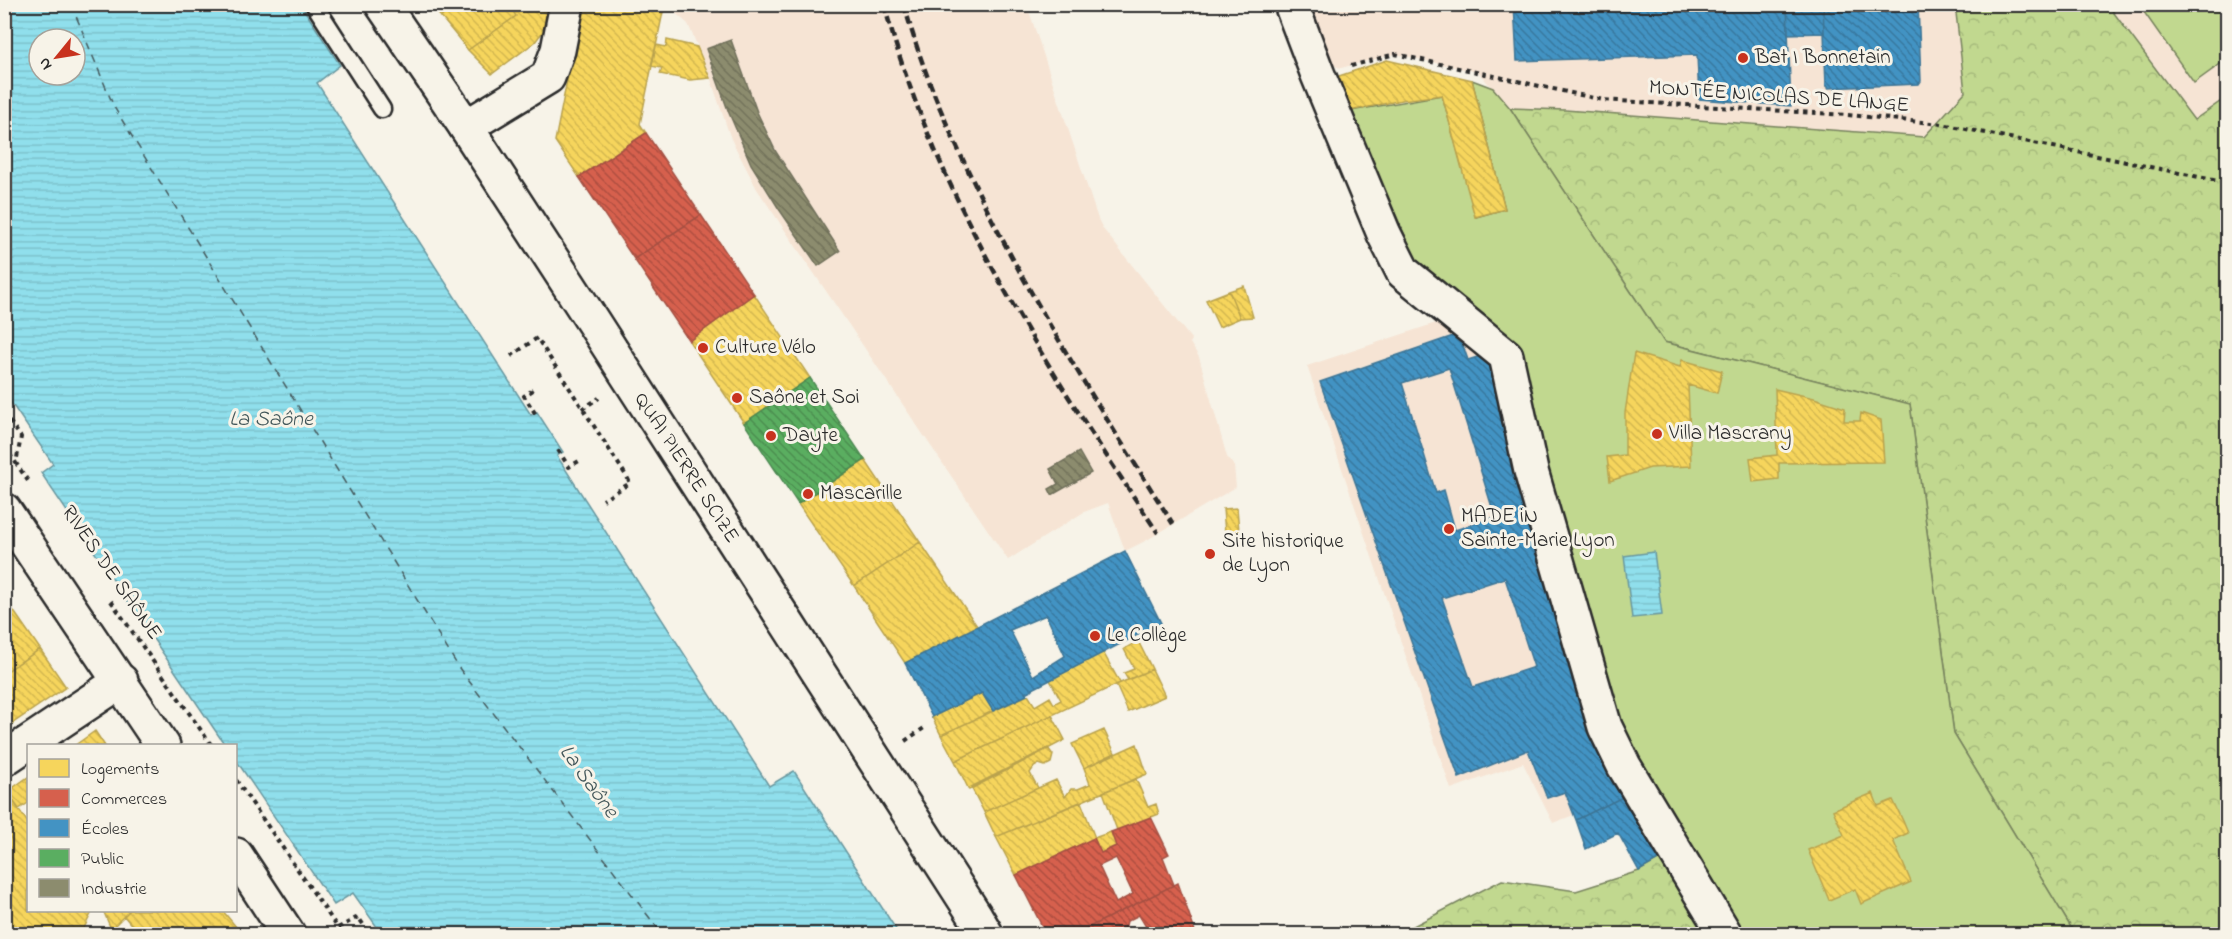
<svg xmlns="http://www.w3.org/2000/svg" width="2232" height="939" font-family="'Indie Flower',sans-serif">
<defs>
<pattern id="forest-crowns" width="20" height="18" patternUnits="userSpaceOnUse" patternTransform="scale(1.5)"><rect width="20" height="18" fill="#c1d88f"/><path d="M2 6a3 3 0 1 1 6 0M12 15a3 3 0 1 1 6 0" fill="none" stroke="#a6ba7c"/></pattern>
<pattern id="water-rules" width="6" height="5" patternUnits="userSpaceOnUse" patternTransform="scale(1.5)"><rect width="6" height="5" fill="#90dfec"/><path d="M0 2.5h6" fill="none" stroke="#7cc0cb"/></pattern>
<pattern id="homes-back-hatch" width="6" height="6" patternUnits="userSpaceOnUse" patternTransform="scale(1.5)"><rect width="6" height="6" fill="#f6d55c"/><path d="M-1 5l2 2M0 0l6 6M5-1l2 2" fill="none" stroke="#d3b750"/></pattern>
<pattern id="shops-back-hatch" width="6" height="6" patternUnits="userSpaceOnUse" patternTransform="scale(1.5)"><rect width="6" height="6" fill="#d6604d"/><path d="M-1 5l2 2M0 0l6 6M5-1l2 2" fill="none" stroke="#ae4f40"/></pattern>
<pattern id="schools-back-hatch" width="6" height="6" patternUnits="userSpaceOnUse" patternTransform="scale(1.5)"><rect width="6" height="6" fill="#4393c3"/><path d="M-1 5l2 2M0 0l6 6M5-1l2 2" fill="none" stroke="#38789f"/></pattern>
<pattern id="public-back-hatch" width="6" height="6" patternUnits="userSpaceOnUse" patternTransform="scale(1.5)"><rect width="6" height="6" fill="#5aae61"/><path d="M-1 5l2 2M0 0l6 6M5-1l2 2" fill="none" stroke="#4b8e50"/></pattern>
<pattern id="industry-back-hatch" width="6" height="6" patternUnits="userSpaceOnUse" patternTransform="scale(1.5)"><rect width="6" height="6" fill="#8c8c6e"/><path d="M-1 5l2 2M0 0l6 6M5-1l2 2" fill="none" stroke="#73735b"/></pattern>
</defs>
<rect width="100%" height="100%" fill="#f7f3e8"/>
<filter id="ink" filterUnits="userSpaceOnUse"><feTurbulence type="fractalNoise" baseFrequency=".0167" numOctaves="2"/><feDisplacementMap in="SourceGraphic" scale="12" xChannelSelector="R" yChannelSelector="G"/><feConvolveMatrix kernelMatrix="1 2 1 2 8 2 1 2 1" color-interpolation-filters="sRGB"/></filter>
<g filter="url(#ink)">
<!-- built -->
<path fill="#f6e4d4" d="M 665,4 L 1027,5 L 1098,219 L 1103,229 L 1192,340 L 1190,343 L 1199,357 L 1227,457 L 1234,466 L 1236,487 L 1147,540 L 1125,551 L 1108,503 L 1084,512 L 1008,560 L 757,189 L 731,139 L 708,71 L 688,24 Z
M 1306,5 L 1955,5 L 1965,92 L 1925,137 L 1565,110 L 1510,108 L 1478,72 L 1395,54 L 1341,68 L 1329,64 Z
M 2108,5 L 2227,5 L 2227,97 L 2195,121 Z
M 1451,318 L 1487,354 L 1631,793 L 1553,823 L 1523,763 L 1451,789 L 1307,366 Z"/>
<!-- forest -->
<path fill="url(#forest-crowns)" stroke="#76825d" stroke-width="1.5" d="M 1955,4 L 2108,5 L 2194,120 L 2227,97 L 2227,934 L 2075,934 L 1954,734 L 1910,404 L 1664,342 L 1510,108 L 1565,110 L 1924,137 L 1965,92 Z
M 1667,855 L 1708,934 L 1398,934 L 1502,880 L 1576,891 L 1639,871 Z"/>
<!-- green -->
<path fill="#c1d88f" stroke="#76825d" stroke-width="1.5" d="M 2139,5 L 2227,5 L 2227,59 L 2194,83 Z
M 1472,80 L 1493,88 L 1510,108 L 1664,342 L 1910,404 L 1954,734 L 2075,934 L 1738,934 L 1627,749 L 1581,598 L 1519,363 L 1420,269 L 1365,146 L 1345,112 L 1442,95 L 1476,217 L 1505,209 Z"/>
<!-- water -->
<path fill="url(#water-rules)" stroke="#68979f" stroke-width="1.5" fill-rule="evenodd" d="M 4,5 L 301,5 L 340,65 L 317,83 L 531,415 L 537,412 L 563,452 L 557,456 L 769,786 L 794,771 L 899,934 L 382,934 L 353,893 L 334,905 L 236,760 L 236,746 L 225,745 L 41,473 L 53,464 L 5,394 ZM 39,39 L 75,39 L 75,75 L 39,75 Z
M 1654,552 L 1662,615 L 1632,618 L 1624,556 Z"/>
<!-- homes -->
<path fill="url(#homes-back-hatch)" stroke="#b9a24d" stroke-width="1.5" d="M 430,4 L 458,4 L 441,17 Z
M 458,4 L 528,4 L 514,13 L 516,16 L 468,50 L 441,17 Z
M 528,4 L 547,4 L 544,30 L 535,42 L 492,74 L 468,50 L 516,16 L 514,13 Z
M 582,4 L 653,4 L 664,7 L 640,124 L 646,133 L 579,177 L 555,141 Z
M 667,40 L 697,47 L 710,78 L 690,80 L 660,74 L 662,68 L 651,66 L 656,45 L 666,47 Z
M 1387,60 L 1472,80 L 1505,209 L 1475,217 L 1442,95 L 1402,100 L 1345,112 L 1333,78 Z
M 1244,286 L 1253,317 L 1240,318 L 1229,291 Z
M 1229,291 L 1240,318 L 1219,327 L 1206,300 Z
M 754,294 L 810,378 L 744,423 L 689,341 Z
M 1634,353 L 1680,367 L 1682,360 L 1722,371 L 1717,393 L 1688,385 L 1691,466 L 1650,468 L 1610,481 L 1607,457 L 1625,455 L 1625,413 Z
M 1775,389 L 1814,398 L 1845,408 L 1844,421 L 1860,421 L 1861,413 L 1881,420 L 1884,462 L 1779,463 L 1779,479 L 1753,482 L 1750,458 L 1777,455 Z
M 865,460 L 920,542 L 854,586 L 798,504 Z
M 1237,508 L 1239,531 L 1225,533 L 1223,509 Z
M 920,542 L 977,626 L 905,663 L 854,586 Z
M 4,597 L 40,649 L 4,673 Z
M 1138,641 L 1152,669 L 1128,680 L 1124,673 L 1134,669 L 1124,649 Z
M 40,649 L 66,687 L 4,729 L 4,673 Z
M 1103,652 L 1120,683 L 955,761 L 941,735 L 1028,695 L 1035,706 L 1050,697 L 1054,704 L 1061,700 L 1050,680 Z
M 1152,669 L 1165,696 L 1128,712 L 1116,685 Z
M 982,693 L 993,711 L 941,735 L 932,717 Z
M 1052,715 L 1065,740 L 969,790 L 955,761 Z
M 1104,730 L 1115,753 L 1084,768 L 1072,744 Z
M 95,731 L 105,746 L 74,746 Z
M 1137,744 L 1147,774 L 996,837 L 984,812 L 1056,780 L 1065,797 L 1071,789 L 1078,789 L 1090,784 L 1084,768 Z
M 1048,748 L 1053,755 L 1051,763 L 1045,766 L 1039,764 L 1034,767 L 1030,773 L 1038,788 L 984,812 L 971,787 Z
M 28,777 L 28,803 L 19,809 L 7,792 Z
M 1136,779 L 1148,807 L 1156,804 L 1159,814 L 1117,830 L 1103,792 Z
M 7,792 L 28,823 L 28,910 L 88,910 L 91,914 L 81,934 L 4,934 L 4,794 Z
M 1873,793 L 1878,806 L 1893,800 L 1903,821 L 1908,833 L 1893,840 L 1911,882 L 1861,904 L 1855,889 L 1829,900 L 1808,850 L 1844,835 L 1833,810 Z
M 1081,802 L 1095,838 L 1016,875 L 996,837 Z
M 1111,832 L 1116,846 L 1101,853 L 1094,838 Z
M 103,910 L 130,910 L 111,929 Z
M 130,910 L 222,910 L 242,934 L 139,934 L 124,916 Z"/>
<!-- shops -->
<path fill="url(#shops-back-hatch)" stroke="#a35043" stroke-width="1.5" fill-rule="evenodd" d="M 646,133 L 701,215 L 634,259 L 579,177 Z
M 701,215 L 754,294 L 689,341 L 634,259 Z
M 1151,817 L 1169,854 L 1163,857 L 1174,885 L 1075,934 L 1046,934 L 1016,875 L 1094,838 L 1101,853 L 1116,846 L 1111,832 ZM 1116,858 L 1133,894 L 1116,903 L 1099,866 Z
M 1178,883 L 1196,934 L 1138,934 L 1148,930 L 1139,915 L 1127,921 L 1125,929 L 1117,933 L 1118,934 L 1075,934 Z"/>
<!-- schools -->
<path fill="url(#schools-back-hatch)" stroke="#3c7495" stroke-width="1.5" fill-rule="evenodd" d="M 1514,4 L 1787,4 L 1791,106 L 1699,99 L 1697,55 L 1517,61 Z
M 1787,4 L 1823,4 L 1824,33 L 1788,34 Z
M 1823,4 L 1918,4 L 1921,81 L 1919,84 L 1828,88 L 1828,86 L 1826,86 Z
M 1459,334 L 1468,360 L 1487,354 L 1522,468 L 1631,793 L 1576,820 L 1565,792 L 1547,798 L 1528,750 L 1459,778 L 1320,382 ZM 1449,368 L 1495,517 L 1455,530 L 1444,490 L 1436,493 L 1402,383 ZM 1505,578 L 1534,667 L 1473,687 L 1442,598 Z
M 1125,551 L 1161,623 L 1025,693 L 1027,695 L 993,711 L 982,693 L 932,717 L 905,663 ZM 1046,615 L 1065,656 L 1033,676 L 1010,630 Z
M 1631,793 L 1667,855 L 1639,871 L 1618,833 L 1586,849 L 1576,820 Z"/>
<!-- public -->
<path fill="url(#public-back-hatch)" stroke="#4c8751" stroke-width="1.5" d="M 810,378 L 865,460 L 798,504 L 744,423 Z"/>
<!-- industry -->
<path fill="url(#industry-back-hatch)" stroke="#6f6f5a" stroke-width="1.5" d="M 731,40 L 757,112 L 776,152 L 840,251 L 818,266 L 779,209 L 751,164 L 729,113 L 706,49 Z
M 1079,452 L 1091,473 L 1052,495 L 1049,489 L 1058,484 L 1050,469 Z"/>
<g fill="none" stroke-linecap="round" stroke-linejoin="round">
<!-- ferry -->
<path stroke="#44585b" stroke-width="1.5" stroke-dasharray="8 6" stroke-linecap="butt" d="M 71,4 L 114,107 L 459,668 L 662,934"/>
<defs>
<path id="lane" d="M 314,4 L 382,109"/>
<path id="street" d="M 1291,4 L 1318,75 L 1384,234 L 1403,272 L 1506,356 L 1531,471 L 1605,727 L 1624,766 L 1725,934
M 466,127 L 548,77 L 558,50 L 567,4
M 4,759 L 121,681"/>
<path id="primary" d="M 382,4 L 466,127 L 593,322 L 976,917 L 986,934
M 4,510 L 163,746
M 236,855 L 288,934"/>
</defs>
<!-- lane casing -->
<use href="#lane" stroke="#2b2b2b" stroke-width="21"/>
<!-- street casing -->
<use href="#street" stroke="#2b2b2b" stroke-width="38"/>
<!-- primary casing -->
<use href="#primary" stroke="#2b2b2b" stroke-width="38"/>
<!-- path -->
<path stroke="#2b2b2b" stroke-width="4" stroke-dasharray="4.5 4.5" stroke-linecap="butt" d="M 1351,66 L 1395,54 L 1603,100 L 1848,115 L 1942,124 L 2228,183
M 511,356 L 537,338 L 627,477 L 630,483 L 603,500
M 533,390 L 524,396 L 537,416
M 582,409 L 599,398
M 4,414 L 21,437 L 16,463 L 30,484
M 4,447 L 16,463
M 558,450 L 569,467 L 579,461
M 111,601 L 212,746
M 905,741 L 924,728
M 236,780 L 342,934
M 338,928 L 358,917 L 370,934"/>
<!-- lane -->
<use href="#lane" stroke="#f7f3e8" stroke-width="16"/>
<!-- street -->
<use href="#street" stroke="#f7f3e8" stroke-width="33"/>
<!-- primary -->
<use href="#primary" stroke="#f7f3e8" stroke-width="33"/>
<!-- rail -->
<path stroke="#2b2b2b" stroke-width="4.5" stroke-dasharray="9 4.5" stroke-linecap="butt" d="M 884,4 C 936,199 1047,368 1158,533
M 904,4 C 919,60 941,114 966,166 C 1024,291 1099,407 1173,524"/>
</g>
</g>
<!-- markers -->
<g fill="#c8321e" stroke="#f7f3e8" stroke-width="2">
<circle cx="1743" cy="58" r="6"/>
<circle cx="703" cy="348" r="6"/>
<circle cx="737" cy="398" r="6"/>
<circle cx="1657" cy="434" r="6"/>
<circle cx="771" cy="436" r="6"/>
<circle cx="808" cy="494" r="6"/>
<circle cx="1449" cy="529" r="6"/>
<circle cx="1210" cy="554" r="6"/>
<circle cx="1095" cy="636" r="6"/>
</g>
<g text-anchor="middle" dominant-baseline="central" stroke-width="6" stroke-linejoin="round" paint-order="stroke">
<!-- poi labels -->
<g font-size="21" fill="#2b2b2b" stroke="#f7f3e8" text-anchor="start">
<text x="1755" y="58">Bat I Bonnetain</text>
<text x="715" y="348">Culture Vélo</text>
<text x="749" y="398">Saône et Soi</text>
<text x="1669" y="434">Villa Mascrany</text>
<text x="783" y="436">Dayte</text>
<text x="820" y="494">Mascarille</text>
<text x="1461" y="517">MADE iN<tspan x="1461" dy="24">Sainte-Marie Lyon</tspan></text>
<text x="1222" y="542">Site historique<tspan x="1222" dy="24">de Lyon</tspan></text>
<text x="1107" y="636">Le Collège</text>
</g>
<!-- street labels -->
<g font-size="21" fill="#2b2b2b" stroke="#f7f3e8">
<text transform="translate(1779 97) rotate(4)">MONTÉE NICOLAS DE LANGE</text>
<text transform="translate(686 468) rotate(57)">QUAI PIERRE SCIZE</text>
<text transform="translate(111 573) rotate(55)">RIVES DE SAÔNE</text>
</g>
<!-- water labels -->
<g font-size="22" font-style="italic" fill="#44585b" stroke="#f7f3e8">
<text x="271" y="420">La Saône</text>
<text transform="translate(588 782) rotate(54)">La Saône</text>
</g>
</g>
<!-- margin -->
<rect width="2232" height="939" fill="none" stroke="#f7f3e8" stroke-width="24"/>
<rect x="12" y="12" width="2208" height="915" fill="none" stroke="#2b2b2b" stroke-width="2" filter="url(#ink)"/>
<!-- legend -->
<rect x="27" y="744" width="210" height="168" fill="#f7f3e8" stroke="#a5a39c" stroke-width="1.5"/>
<rect x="39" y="759" width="30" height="18" fill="#f6d55c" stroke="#a5a39c" stroke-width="1.5"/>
<text x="81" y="774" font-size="18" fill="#2b2b2b">Logements</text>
<rect x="39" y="789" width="30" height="18" fill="#d6604d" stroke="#a5a39c" stroke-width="1.5"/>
<text x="81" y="804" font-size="18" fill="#2b2b2b">Commerces</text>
<rect x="39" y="819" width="30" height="18" fill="#4393c3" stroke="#a5a39c" stroke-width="1.5"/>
<text x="81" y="834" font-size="18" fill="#2b2b2b">Écoles</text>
<rect x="39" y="849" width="30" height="18" fill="#5aae61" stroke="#a5a39c" stroke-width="1.5"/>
<text x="81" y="864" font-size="18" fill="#2b2b2b">Public</text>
<rect x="39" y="879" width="30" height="18" fill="#8c8c6e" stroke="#a5a39c" stroke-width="1.5"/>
<text x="81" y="894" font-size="18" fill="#2b2b2b">Industrie</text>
<!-- north arrow -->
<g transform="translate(57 57) rotate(240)"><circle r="28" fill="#f7f3e8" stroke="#a5a39c" stroke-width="1.5"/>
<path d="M0-4.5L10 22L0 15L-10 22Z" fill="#c8321e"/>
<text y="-9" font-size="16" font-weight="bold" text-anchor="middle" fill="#2b2b2b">N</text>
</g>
</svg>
